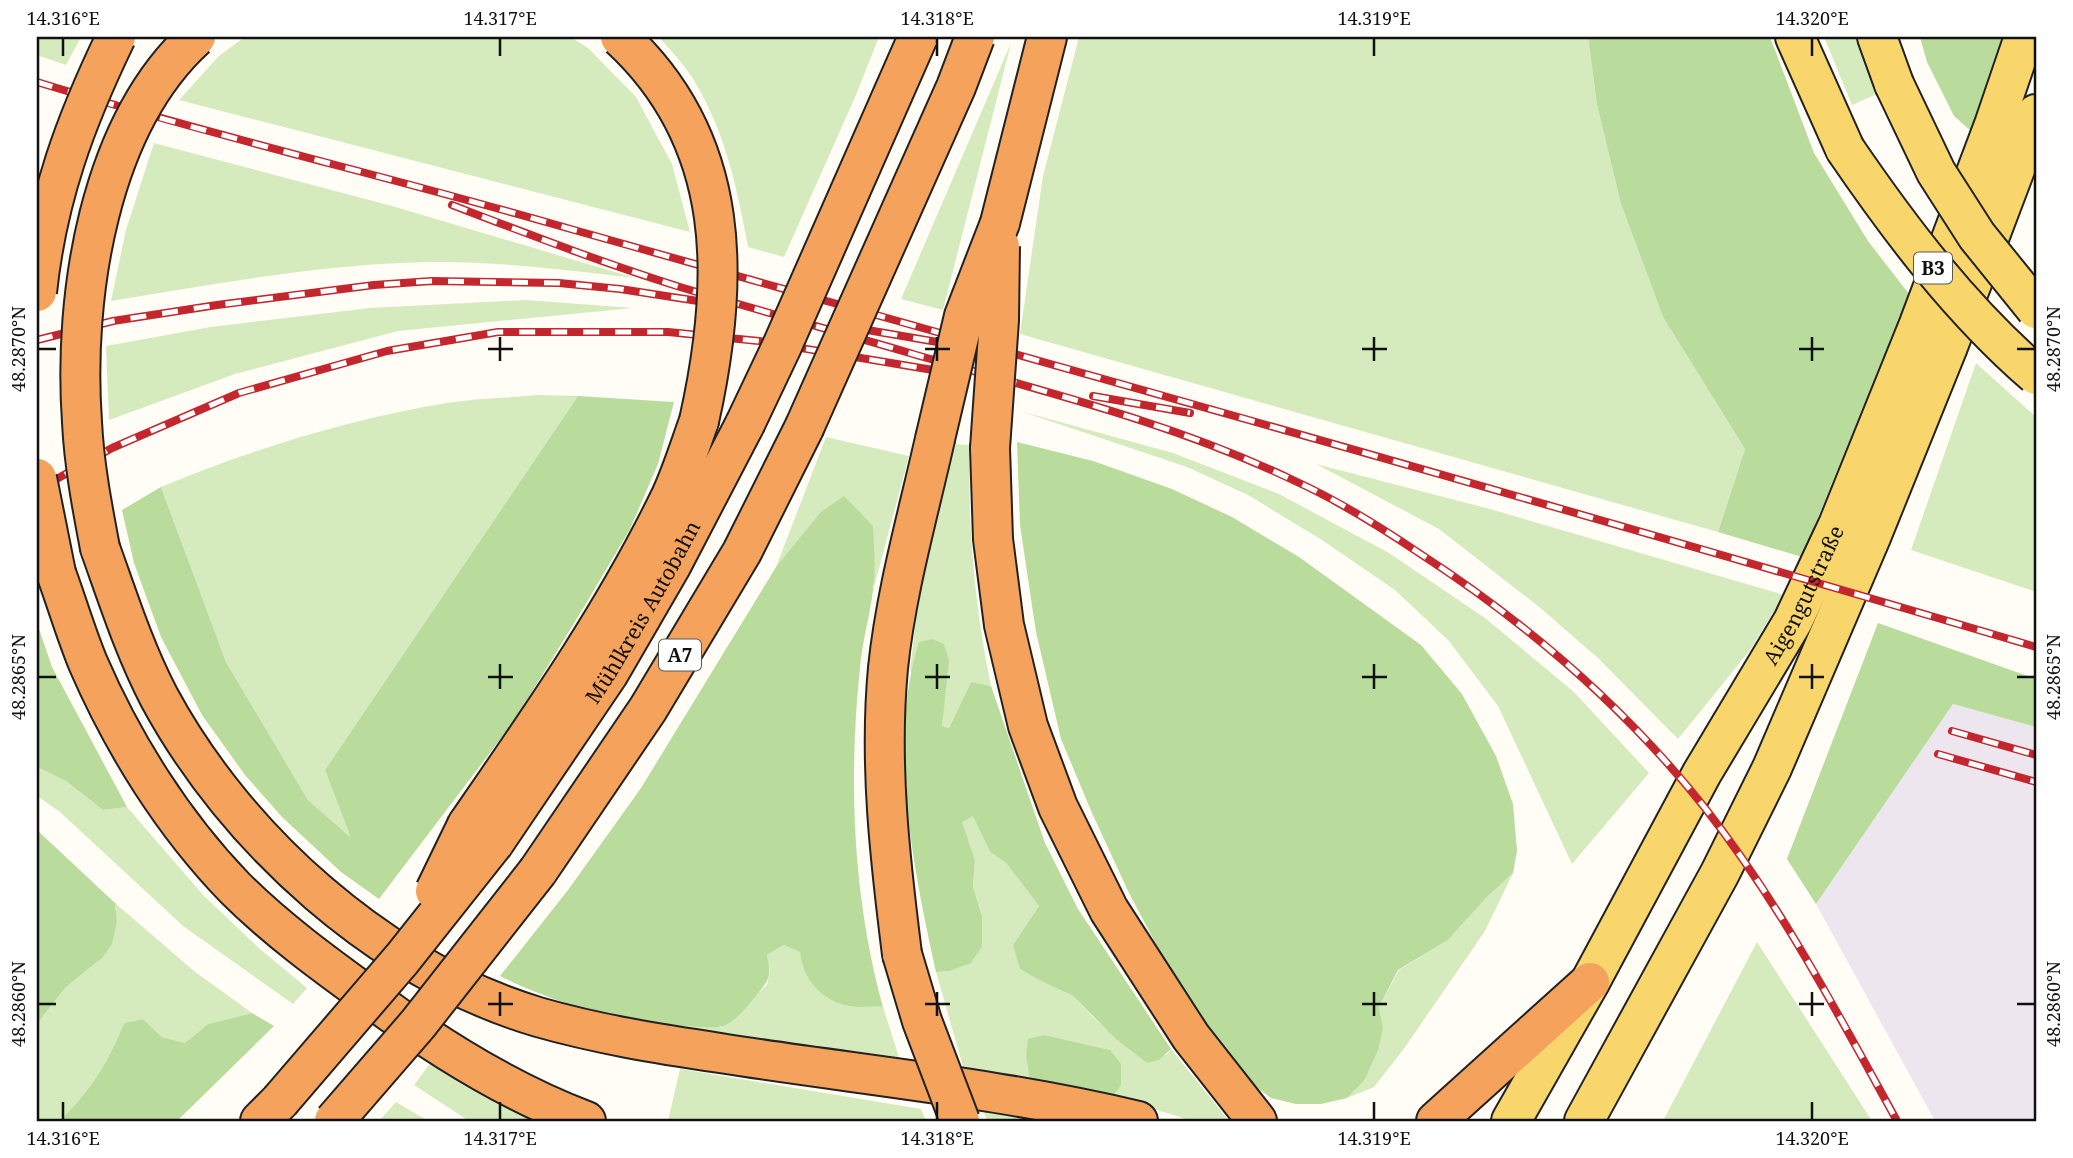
<svg xmlns="http://www.w3.org/2000/svg" width="2073" height="1158" font-family="'Noto Serif',serif">
<rect width="100%" height="100%" fill="#fffdf5"/>
<!-- industrial -->
<path fill="#eee6ef" d="M 1953,704 L 2036,727 L 2036,1121 L 1935,1121 L 1816,904 Z"/>
<!-- green -->
<path fill="#d5ebbd" d="M 37,37 L 81,37 L 66,65 L 37,55 Z
M 245,37 L 571,37 L 588,48 L 636,97 L 672,164 L 690,232 L 179,100 L 219,56 Z
M 659,37 L 879,37 L 856,95 L 784,257 L 748,247 C 737,188 725,130 693,79 C 684,64 670,50 659,37 Z
M 1079,37 L 1588,37 L 1597,105 L 1621,204 L 1663,317 L 1745,449 L 1718,532 L 1020,334 L 1043,176 Z
M 1824,37 L 1856,37 L 1877,94 L 1852,105 Z
M 1011,43 L 943,310 L 901,299 Z
M 154,143 L 392,206 L 635,278 C 567,270 497,261 428,262 C 322,264 216,284 111,301 L 126,230 Z
M 526,300 L 633,308 L 398,331 L 235,374 L 109,420 L 106,346 L 211,327 L 370,308 Z
M 1976,363 L 2036,417 L 2036,592 L 1911,550 Z
M 538,395 L 578,396 L 325,770 L 352,840 L 308,800 L 226,662 L 161,487 C 253,449 349,419 447,403 C 477,398 508,398 538,395 Z
M 1020,411 L 1173,453 L 1279,494 L 1389,553 L 1485,618 L 1574,692 L 1649,773 L 1572,864 L 1498,706 L 1449,641 L 1395,590 L 1322,540 L 1248,495 L 1187,467 Z
M 826,437 L 909,456 L 874,587 L 874,550 L 776,567 Z
M 954,444 L 970,445 C 967,527 975,607 991,686 L 971,682 L 949,728 L 942,726 L 944,699 L 910,671 L 918,601 Z
M 1316,464 L 1490,509 L 1784,595 L 1750,650 L 1678,739 L 1598,658 L 1538,606 L 1439,529 Z
M 37,767 L 66,781 L 103,810 L 127,807 L 204,896 L 260,949 L 307,988 L 293,1004 L 183,926 L 60,812 L 37,796 Z
M 973,815 L 990,852 L 1006,863 L 1039,906 L 1013,945 L 1043,982 L 1073,996 L 1095,1019 L 1147,1063 L 1167,1054 L 1171,1049 L 1229,1121 L 1192,1121 L 1113,1096 L 1110,1050 L 1045,1035 L 1026,1057 L 1030,1081 L 964,1070 L 936,972 L 949,971 L 982,916 L 973,887 L 975,860 L 961,821 Z
M 1513,873 L 1485,931 L 1403,1050 L 1374,1087 L 1347,1098 L 1364,1081 L 1383,1028 L 1379,1007 L 1399,970 L 1448,940 L 1485,899 Z
M 115,903 L 194,971 L 252,1013 L 208,1024 L 185,1043 L 162,1037 L 143,1019 L 124,1023 C 107,1065 91,1089 60,1121 L 37,1121 L 37,1024 L 65,988 L 102,958 L 117,921 Z
M 1757,942 L 1872,1121 L 1663,1121 Z
M 784,945 L 801,952 C 803,979 821,1001 849,1006 C 859,1008 872,1006 883,1007 L 899,1057 L 753,1039 L 687,1027 L 721,1027 L 767,985 L 770,971 L 767,955 Z
M 432,1061 L 495,1101 L 535,1121 L 469,1121 L 414,1085 Z
M 680,1069 L 921,1109 L 926,1121 L 668,1121 Z
M 396,1102 L 428,1121 L 379,1121 Z
M 982,1109 L 1055,1121 L 988,1121 Z"/>
<!-- forest -->
<path fill="#b9dc9c" d="M 1588,37 L 1770,37 L 1814,153 L 1868,241 L 1909,294 L 1802,557 L 1718,532 L 1745,449 L 1663,317 L 1621,204 L 1597,105 Z
M 1920,37 L 2011,37 L 1979,138 L 1954,116 L 1927,62 Z
M 578,396 L 674,402 L 658,464 L 630,529 L 584,607 L 514,721 L 379,899 L 341,872 L 282,817 L 245,775 L 202,715 L 161,637 L 134,563 L 122,510 L 161,487 L 226,662 L 308,800 L 351,838 L 325,770 Z
M 1017,442 L 1093,461 L 1172,489 L 1232,517 L 1299,557 L 1421,645 L 1462,694 L 1496,756 L 1513,804 L 1517,851 L 1513,873 L 1485,899 L 1448,940 L 1398,970 L 1379,1007 L 1383,1028 L 1378,1050 L 1364,1081 L 1347,1098 L 1321,1104 L 1296,1104 L 1271,1098 L 1249,1082 L 1213,1037 L 1169,969 L 1129,893 L 1092,813 L 1061,739 L 1036,632 L 1020,525 Z
M 844,496 L 873,526 C 874,547 876,569 873,590 C 870,616 862,642 860,668 C 848,781 853,898 883,1007 C 872,1006 859,1008 849,1006 C 821,1001 803,979 800,952 L 784,945 L 767,955 C 772,978 769,980 754,998 C 745,1009 737,1020 723,1026 C 717,1028 708,1027 702,1027 C 636,1027 558,1005 500,976 L 568,890 L 641,788 L 776,567 L 821,512 Z
M 37,623 L 52,667 L 127,807 L 103,810 L 66,781 L 37,767 Z
M 1878,623 L 2036,679 L 2036,727 L 1953,704 L 1816,904 L 1787,859 Z
M 932,639 L 944,644 L 949,661 L 942,726 L 949,728 L 971,682 L 991,686 L 1045,843 L 1078,909 L 1171,1049 L 1159,1060 L 1147,1063 L 1116,1039 L 1073,996 L 1043,982 L 1020,969 L 1013,945 L 1039,906 L 1006,863 L 990,852 L 973,816 L 962,822 L 975,860 L 973,887 L 982,916 L 982,946 L 971,963 L 949,971 L 936,972 C 914,871 887,742 919,642 Z
M 37,830 L 115,903 L 117,921 L 112,944 L 102,958 L 65,988 L 37,1024 Z
M 252,1013 L 274,1026 L 177,1121 L 60,1121 C 91,1089 107,1065 124,1023 L 143,1019 L 162,1037 L 185,1043 L 208,1024 Z
M 1045,1035 L 1110,1050 L 1121,1064 L 1121,1085 L 1113,1096 L 1030,1081 L 1026,1057 L 1028,1039 Z"/>
<g fill="none" stroke-linecap="round" stroke-linejoin="round">
<defs>
<g id="primary">
<path d="M 1795,37 L 1845,149"/>
<path d="M 1877,37 L 1894,84"/>
<path id="s1" d="M 1511,1121 L 1590,982 L 1702,773 L 1793,621 L 1838,525 L 1919,324 L 1994,125 L 2024,37"/>
<path d="M 1584,1121 L 1720,873 L 1772,768 L 1871,537 L 1947,349 L 2036,114"/>
</g>
<g id="highway">
<path d="M 1000,223 L 1047,37"/>
<path d="M 990,448 L 993,539 L 1004,625 L 1028,726 L 1058,807 L 1109,910 L 1191,1037 L 1257,1121"/>
<path d="M 100,548 C 118,598 134,649 159,697 C 236,840 381,970 538,1017 C 597,1034 659,1044 720,1053 C 859,1075 1001,1088 1138,1121"/>
<path d="M 56,573 C 67,603 76,634 88,663 C 123,744 173,824 235,888 C 276,929 324,964 371,998 C 437,1047 509,1092 586,1121"/>
<path d="M 467,825 C 540,719 615,612 671,496 C 682,472 690,446 699,421"/>
<path id="s2" d="M 494,843 L 609,673 L 671,566 L 745,424"/>
<path d="M 538,871 L 648,709 L 742,552 L 804,428"/>
<path d="M 902,954 C 890,859 879,764 888,668 C 896,591 918,515 935,439"/>
<path d="M 260,1121 L 280,1101"/>
<path d="M 1436,1121 L 1590,982"/>
</g>
</defs>
<!-- primary casing -->
<use href="#primary" stroke="#222" stroke-width="42"/>
<!-- highway casing -->
<use href="#highway" stroke="#222" stroke-width="42"/>
<!-- primary -->
<use href="#primary" stroke="#f9d66b" stroke-width="38"/>
<!-- highway -->
<use href="#highway" stroke="#f5a25d" stroke-width="38"/>
<defs>
<path id="rail" d="M 37,82 C 210,135 386,176 560,226 C 1053,365 1546,502 2036,647
M 452,205 C 528,234 603,263 680,287 C 757,310 835,331 913,354 C 1042,391 1174,423 1295,481 C 1339,501 1379,526 1419,553 C 1527,623 1625,707 1705,808 C 1781,905 1838,1014 1897,1121
M 850,327 L 943,343
M 37,340 L 113,321 L 217,305 L 374,285 L 432,281 L 559,283 L 620,289 L 698,301
M 1093,396 L 1190,413
M 37,490 L 112,448 L 239,393 L 387,351 L 498,332 L 668,332 L 759,341 L 945,372
M 1952,731 L 2036,755
M 1938,754 L 2036,782"/>
</defs>
<!-- rail casing -->
<use href="#rail" stroke="#c4262e" stroke-width="8"/>
<!-- rail -->
<use href="#rail" stroke="#fff" stroke-width="5" stroke-dasharray="16" stroke-linecap="butt"/>
<defs>
<path id="primary-bridge" d="M 1894,84 L 1936,172 L 1977,236 L 2036,309
M 1845,149 C 1901,231 1961,310 2036,375"/>
<path id="highway-bridge" d="M 620,37 C 734,142 730,282 699,421
M 37,292 C 47,198 75,122 116,37
M 745,424 L 782,346 L 918,37
M 804,428 L 956,87 L 975,37
M 935,439 L 964,316 L 1000,223
M 990,448 L 999,320 L 1000,246
M 37,478 L 56,573
M 100,548 C 92,506 84,464 82,422 C 73,296 99,125 196,37
M 435,891 L 467,825
M 902,954 L 922,1021 L 960,1121
M 280,1101 L 402,959 L 494,843
M 334,1121 L 418,1024 L 538,871"/>
</defs>
<!-- primary-bridge casing -->
<use href="#primary-bridge" stroke="#222" stroke-width="42" stroke-linecap="butt"/>
<!-- highway-bridge casing -->
<use href="#highway-bridge" stroke="#222" stroke-width="42" stroke-linecap="butt"/>
<!-- primary-bridge -->
<use href="#primary-bridge" stroke="#f9d66b" stroke-width="38"/>
<!-- highway-bridge -->
<use href="#highway-bridge" stroke="#f5a25d" stroke-width="38"/>
</g>
<!-- ticks -->
<path fill="none" stroke="#111" stroke-width="2.5" d="M 63,38 L 63,56M 500,38 L 500,56M 937,38 L 937,56M 1374,38 L 1374,56M 1812,38 L 1812,56M 500,337 L 500,361M 937,337 L 937,361M 1374,337 L 1374,361M 1812,337 L 1812,361M 38,349 L 56,349M 488,349 L 513,349M 925,349 L 950,349M 1362,349 L 1387,349M 1799,349 L 1824,349M 2017,349 L 2035,349M 500,664 L 500,689M 937,664 L 937,689M 1374,664 L 1374,689M 1812,664 L 1812,689M 38,677 L 56,677M 488,677 L 513,677M 925,677 L 950,677M 1362,677 L 1387,677M 1799,677 L 1824,677M 2017,677 L 2035,677M 500,992 L 500,1016M 937,992 L 937,1016M 1374,992 L 1374,1016M 1812,992 L 1812,1016M 38,1004 L 56,1004M 488,1004 L 513,1004M 925,1004 L 950,1004M 1362,1004 L 1387,1004M 1799,1004 L 1824,1004M 2017,1004 L 2035,1004M 63,1102 L 63,1120M 500,1102 L 500,1120M 937,1102 L 937,1120M 1374,1102 L 1374,1120M 1812,1102 L 1812,1120"/>
<g text-anchor="middle" dominant-baseline="central" stroke-width="7" stroke-linejoin="round" paint-order="stroke">
<!-- shield labels -->
<g fill="#fff" stroke="#585858" stroke-width="2">
<rect x="1914" y="252.5" width="38" height="31" rx="5"/>
<rect x="659" y="639.5" width="42" height="31" rx="5"/>
</g>
<g font-size="19" font-weight="bold" fill="#111">
<text x="1933" y="268">B3</text>
<text x="680" y="655">A7</text>
</g>
<!-- street labels -->
<g font-size="21" fill="#111" stroke="#fff">
<text stroke="none"><textPath href="#s1" startOffset="602">Aigengutstraße</textPath></text>
<text stroke="none"><textPath href="#s2" startOffset="275">Mühlkreis Autobahn</textPath></text>
</g>
</g>
<!-- border -->
<rect width="2073" height="1158" fill="none" stroke="#ffffff" stroke-width="77"/>
<rect x="38" y="38" width="1997" height="1082" fill="none" stroke="#111" stroke-width="2.5"/>
<g font-size="18" text-anchor="middle" fill="#111">
<text x="63" y="25">14.316°E</text>
<text x="500" y="25">14.317°E</text>
<text x="937" y="25">14.318°E</text>
<text x="1374" y="25">14.319°E</text>
<text x="1812" y="25">14.320°E</text>
<text transform="translate(19 349) rotate(-90)" y="6">48.2870°N</text>
<text transform="translate(2054 349) rotate(-90)" y="6">48.2870°N</text>
<text transform="translate(19 677) rotate(-90)" y="6">48.2865°N</text>
<text transform="translate(2054 677) rotate(-90)" y="6">48.2865°N</text>
<text transform="translate(19 1004) rotate(-90)" y="6">48.2860°N</text>
<text transform="translate(2054 1004) rotate(-90)" y="6">48.2860°N</text>
<text x="63" y="1145">14.316°E</text>
<text x="500" y="1145">14.317°E</text>
<text x="937" y="1145">14.318°E</text>
<text x="1374" y="1145">14.319°E</text>
<text x="1812" y="1145">14.320°E</text>
</g>
</svg>
